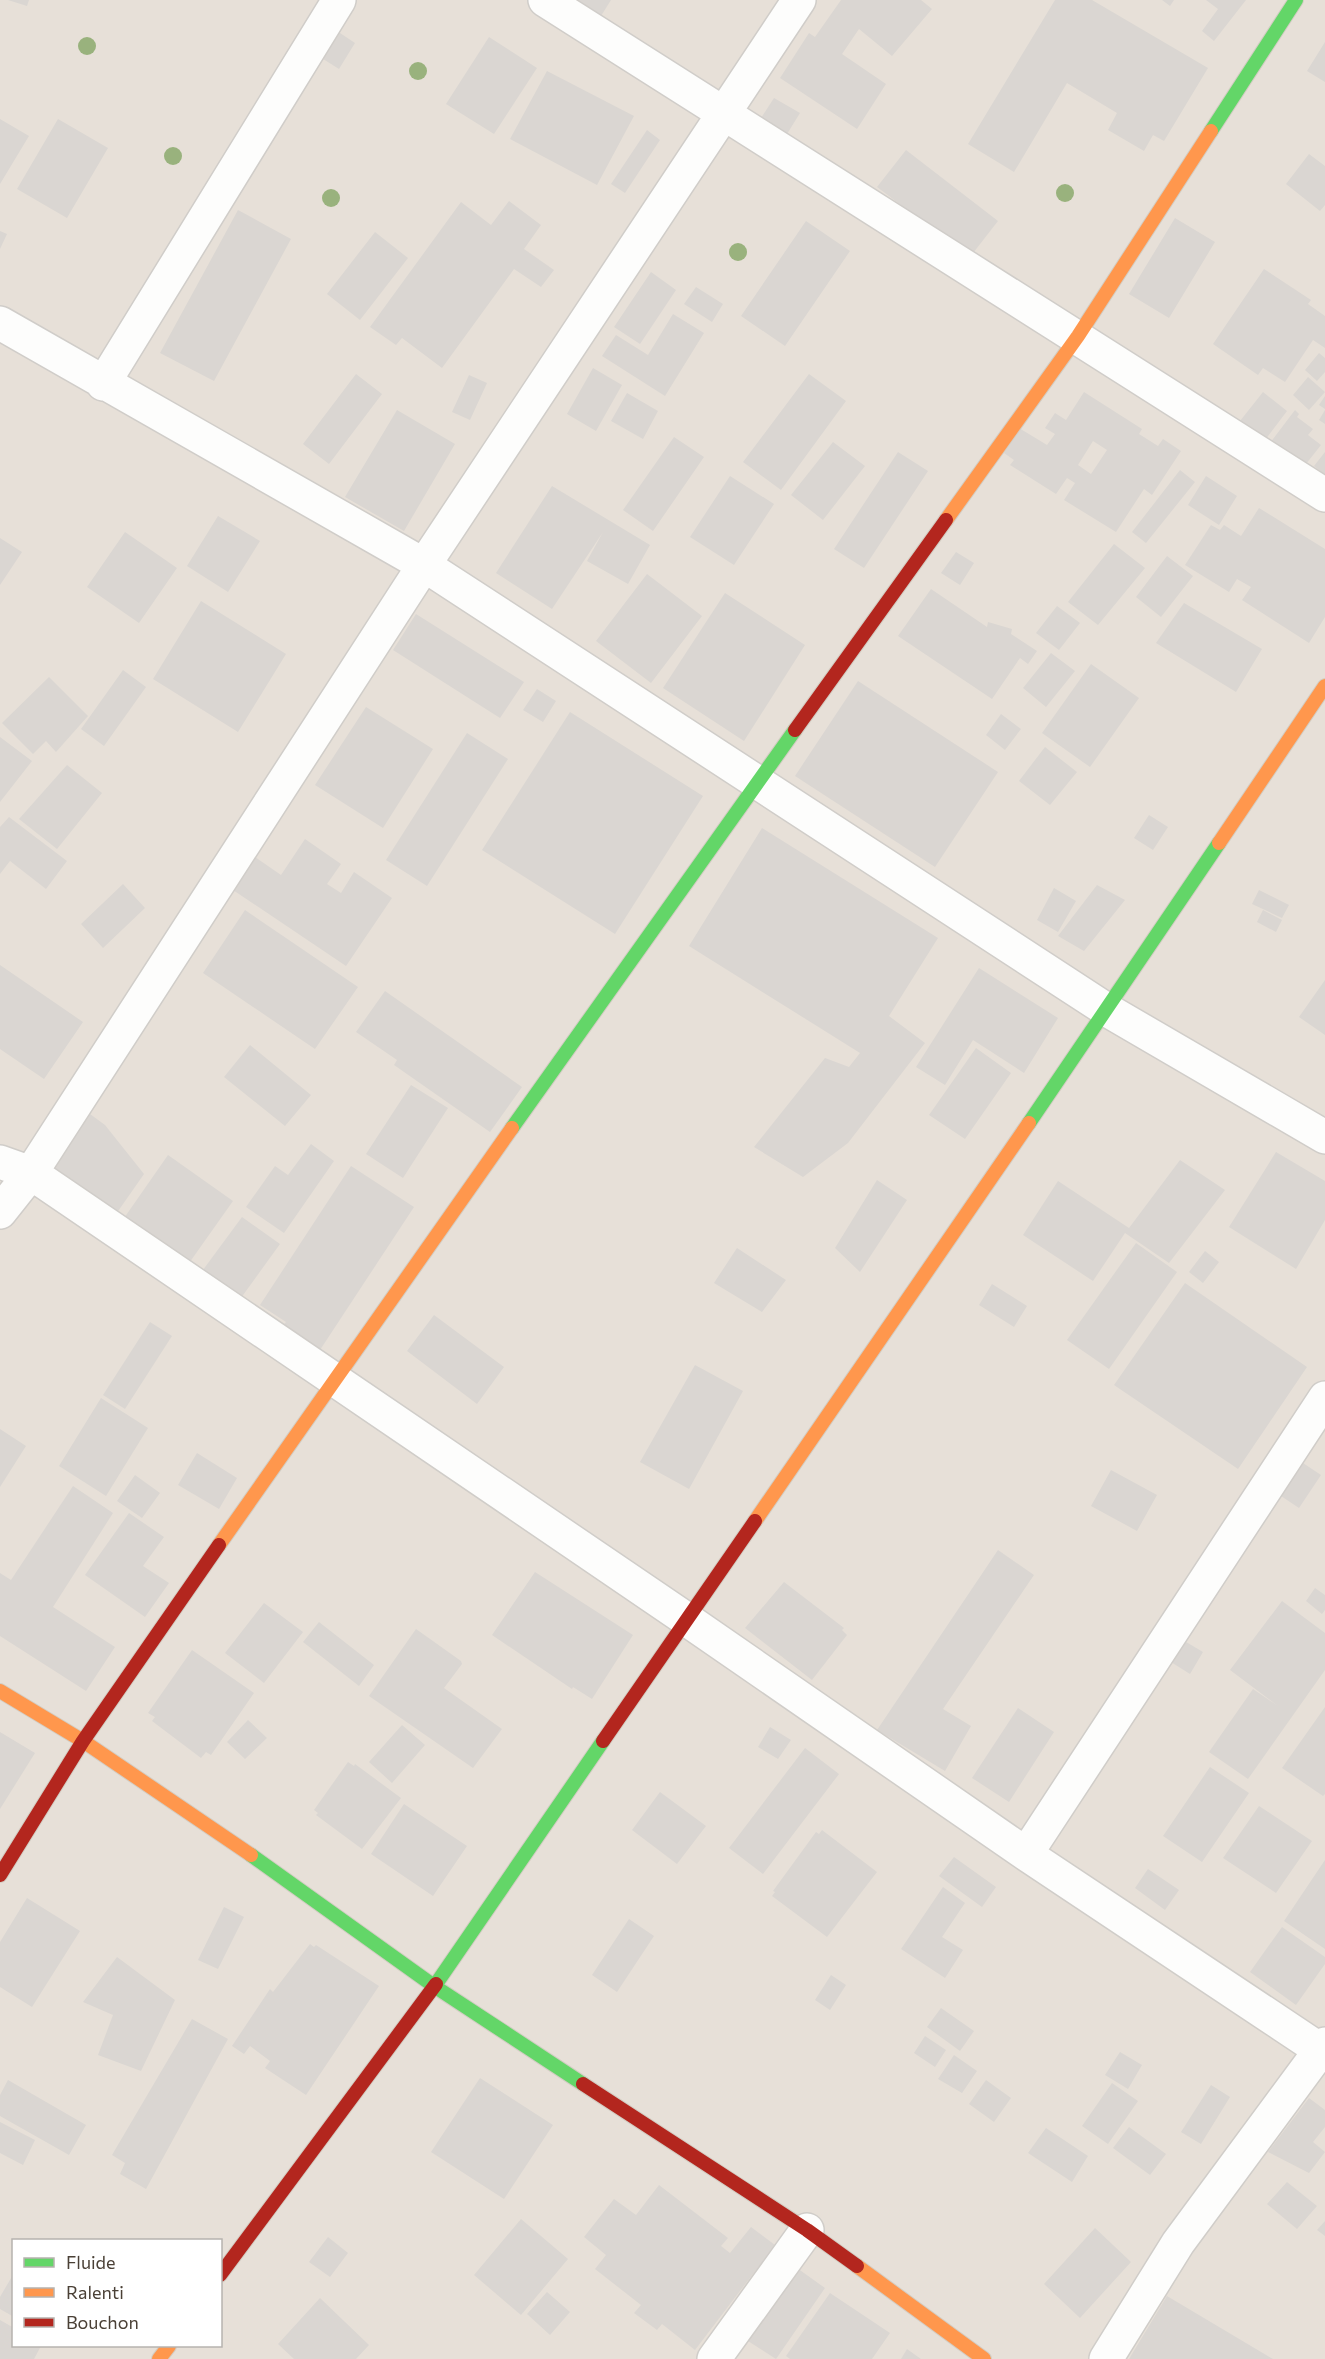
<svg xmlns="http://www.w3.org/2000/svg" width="1325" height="2359" font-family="Commissioner,sans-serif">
<rect width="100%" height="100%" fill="#f2efeb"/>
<!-- residential -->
<path fill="#e7e0d8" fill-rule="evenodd" d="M 0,0 L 1325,0 L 1325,2359 L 0,2359 ZM 14,2240 L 220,2240 L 220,2346 L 14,2346 Z"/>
<!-- building -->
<path fill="#dad6d2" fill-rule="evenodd" d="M 8,0 L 29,0 L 27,6 Z
M 575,0 L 611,0 L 601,16 Z
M 841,0 L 921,0 L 932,9 L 892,56 L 859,29 L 842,54 L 886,84 L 857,129 L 780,78 L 809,33 L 815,37 Z
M 1055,0 L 1092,0 L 1208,68 L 1164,141 L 1153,135 L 1144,151 L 1108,130 L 1117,113 L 1067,83 L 1014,172 L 968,144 Z
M 1162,0 L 1174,0 L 1170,6 Z
M 1206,0 L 1246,0 L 1214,41 L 1202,31 L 1218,9 Z
M 337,31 L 355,43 L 339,69 L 320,57 Z
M 489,37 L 537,68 L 494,134 L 446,104 Z
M 1325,42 L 1325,82 L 1307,71 Z
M 547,71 L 634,116 L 597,185 L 510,139 Z
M 774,98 L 800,113 L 787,134 L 761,118 Z
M 0,119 L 29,136 L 0,184 Z
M 58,119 L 108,148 L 67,218 L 17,189 Z
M 647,130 L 660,140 L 625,193 L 611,184 Z
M 906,150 L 998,221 L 970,257 L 877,187 Z
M 1309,154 L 1325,166 L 1325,205 L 1320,211 L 1286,184 Z
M 509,201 L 541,225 L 524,249 L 554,270 L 541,287 L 514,269 L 442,368 L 402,338 L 396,345 L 370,327 L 461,202 L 491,225 Z
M 238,210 L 291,239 L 214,381 L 160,353 Z
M 1175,218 L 1215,242 L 1169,318 L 1129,294 Z
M 806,221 L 850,251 L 785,346 L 741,316 Z
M 0,231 L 7,234 L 0,249 Z
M 375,232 L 408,258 L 360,320 L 327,294 Z
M 1264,269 L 1311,300 L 1308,304 L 1325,316 L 1325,348 L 1313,340 L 1285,382 L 1263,368 L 1258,375 L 1213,344 Z
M 651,272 L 676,290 L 640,344 L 614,327 Z
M 696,287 L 723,304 L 712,322 L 684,304 Z
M 673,314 L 704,333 L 665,396 L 602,356 L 616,335 L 648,355 Z
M 1319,353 L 1325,358 L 1325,372 L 1317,381 L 1305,370 Z
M 593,368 L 622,385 L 596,431 L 567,414 Z
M 356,374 L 382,394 L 329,464 L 303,444 Z
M 809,374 L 846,401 L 781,490 L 743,462 Z
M 469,375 L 487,383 L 470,420 L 452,412 Z
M 1308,377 L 1325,392 L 1309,410 L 1293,395 Z
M 1084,392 L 1142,429 L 1139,434 L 1158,446 L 1163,439 L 1181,451 L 1152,495 L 1144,489 L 1116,532 L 1064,500 L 1075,483 L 1067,478 L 1056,494 L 1010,465 L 1014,460 L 1004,453 L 1019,428 L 1047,445 L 1055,434 L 1045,428 L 1055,413 L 1066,420 ZM 1093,441 L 1107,450 L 1091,474 L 1078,465 Z
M 1263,392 L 1287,411 L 1265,440 L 1240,421 Z
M 627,393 L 658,411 L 643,439 L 611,421 Z
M 1325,396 L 1325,409 L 1319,405 Z
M 397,410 L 455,444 L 404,531 L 345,497 Z
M 1295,410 L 1299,414 L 1297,417 L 1313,429 L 1308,435 L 1321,445 L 1302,469 L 1270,443 Z
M 1325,410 L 1325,424 L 1319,420 Z
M 674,437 L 704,457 L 653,531 L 623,510 Z
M 833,442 L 865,466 L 823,520 L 791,495 Z
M 898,452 L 928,471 L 864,568 L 834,549 Z
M 1325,452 L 1325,475 L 1314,466 Z
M 1180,470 L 1195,482 L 1146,543 L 1132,532 Z
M 730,476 L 774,504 L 734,565 L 690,537 Z
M 1206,476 L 1237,496 L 1219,525 L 1188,505 Z
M 552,486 L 650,545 L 628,584 L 587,561 L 603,532 L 552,609 L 496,573 Z
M 1259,508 L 1325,549 L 1325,617 L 1309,643 L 1242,600 L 1251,587 L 1237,579 L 1229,592 L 1185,565 L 1211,525 L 1220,530 L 1224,525 L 1241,536 Z
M 218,516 L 260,541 L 228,592 L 187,566 Z
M 125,532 L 177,568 L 139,623 L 87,587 Z
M 0,538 L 22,552 L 0,585 Z
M 1114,544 L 1145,568 L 1098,625 L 1068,602 Z
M 956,552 L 974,563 L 960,585 L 941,573 Z
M 1167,556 L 1193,576 L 1161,617 L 1136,597 Z
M 647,574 L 702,616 L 651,683 L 596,641 Z
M 931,589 L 987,627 L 988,622 L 1012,629 L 1011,634 L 1037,651 L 1028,664 L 1020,658 L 992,699 L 898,636 Z
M 725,593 L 805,645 L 744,741 L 663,688 Z
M 201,601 L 286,654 L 238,732 L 153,679 Z
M 1184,603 L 1262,649 L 1236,692 L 1156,643 Z
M 1057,606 L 1080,623 L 1059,650 L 1036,633 Z
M 416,614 L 524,682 L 500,718 L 393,650 Z
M 1051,653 L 1075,671 L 1046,707 L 1023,688 Z
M 1091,664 L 1139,698 L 1090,767 L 1042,733 Z
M 123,670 L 146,687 L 104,746 L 81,729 Z
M 49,677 L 88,716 L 56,752 L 46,741 L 33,754 L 2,723 Z
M 858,681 L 998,772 L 935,867 L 795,776 Z
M 537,689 L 556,701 L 543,722 L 523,710 Z
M 366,707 L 433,749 L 383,828 L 315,785 Z
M 570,712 L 703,796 L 615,934 L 482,850 Z
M 1001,714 L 1021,729 L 1005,750 L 986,735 Z
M 467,733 L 508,759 L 427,886 L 386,860 Z
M 0,737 L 32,761 L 0,802 Z
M 1045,747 L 1077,772 L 1050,805 L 1019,781 Z
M 67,765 L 102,793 L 57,849 L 19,819 Z
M 1149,815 L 1168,827 L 1153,850 L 1134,838 Z
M 9,817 L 67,861 L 46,889 L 10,861 L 0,874 L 0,827 Z
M 762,828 L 938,938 L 889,1016 L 925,1043 L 848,1143 L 803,1177 L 754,1147 L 825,1058 L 849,1067 L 860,1053 L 689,946 Z
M 305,839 L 341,864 L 327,884 L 341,893 L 354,872 L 392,898 L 346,966 L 233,890 L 255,857 L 281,875 Z
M 123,884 L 145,908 L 103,948 L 81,924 Z
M 1097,885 L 1125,900 L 1084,951 L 1058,936 Z
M 1054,888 L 1076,901 L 1058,932 L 1037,920 Z
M 1259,890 L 1289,905 L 1282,918 L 1252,904 Z
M 245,910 L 358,987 L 315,1049 L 203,973 Z
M 1263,910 L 1282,920 L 1276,932 L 1257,922 Z
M 0,965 L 83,1022 L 44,1079 L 0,1049 Z
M 979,968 L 1058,1018 L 1024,1073 L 973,1040 L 945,1085 L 916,1067 Z
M 1325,980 L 1325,1035 L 1299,1017 Z
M 385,991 L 522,1087 L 490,1132 L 394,1065 L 397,1060 L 356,1032 Z
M 250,1045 L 311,1095 L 285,1126 L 224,1077 Z
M 976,1048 L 1011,1073 L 965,1139 L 929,1115 Z
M 411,1085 L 448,1108 L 403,1178 L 366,1154 Z
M 90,1114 L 105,1125 L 144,1174 L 114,1217 L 50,1173 Z
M 311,1144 L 334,1161 L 284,1233 L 246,1207 L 275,1166 L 288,1175 Z
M 1276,1152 L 1325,1181 L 1325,1220 L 1296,1269 L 1229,1227 Z
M 168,1155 L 233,1201 L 187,1266 L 122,1221 Z
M 1180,1160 L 1225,1190 L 1169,1263 L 1125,1233 L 1093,1281 L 1023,1235 L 1058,1181 L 1129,1228 Z
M 351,1166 L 414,1207 L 318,1353 L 280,1329 L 286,1322 L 260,1305 Z
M 877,1180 L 907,1200 L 860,1272 L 835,1248 Z
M 242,1217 L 280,1244 L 238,1302 L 200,1274 Z
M 1136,1243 L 1177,1272 L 1109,1369 L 1067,1340 Z
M 737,1248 L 786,1280 L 762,1312 L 714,1283 Z
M 1205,1251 L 1219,1262 L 1203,1283 L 1189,1272 Z
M 1185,1283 L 1307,1367 L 1238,1469 L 1114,1385 Z
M 992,1284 L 1027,1306 L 1014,1327 L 979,1305 Z
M 434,1315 L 504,1367 L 477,1404 L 407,1351 Z
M 150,1322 L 172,1336 L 125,1409 L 103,1395 Z
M 695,1365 L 743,1391 L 689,1489 L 640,1462 Z
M 101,1398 L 148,1428 L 106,1496 L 59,1466 Z
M 0,1429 L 26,1446 L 0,1487 Z
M 197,1453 L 237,1478 L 219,1509 L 178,1485 Z
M 1300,1461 L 1321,1475 L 1299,1508 L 1278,1494 Z
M 1111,1470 L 1157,1495 L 1137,1531 L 1091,1506 Z
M 135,1475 L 160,1493 L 142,1518 L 117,1501 Z
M 73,1486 L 113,1513 L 53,1607 L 115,1647 L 86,1691 L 0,1636 L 0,1573 L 11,1580 Z
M 129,1513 L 164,1537 L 143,1566 L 169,1583 L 145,1617 L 85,1575 Z
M 998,1550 L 1034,1575 L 943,1709 L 971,1726 L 945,1771 L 877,1730 Z
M 535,1572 L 633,1635 L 592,1699 L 573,1687 L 572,1689 L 492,1635 Z
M 784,1582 L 844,1628 L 842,1630 L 847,1635 L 812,1680 L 745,1628 Z
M 1315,1588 L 1325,1595 L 1325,1610 L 1322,1614 L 1306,1601 Z
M 1282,1601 L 1325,1633 L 1325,1670 L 1248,1779 L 1209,1752 L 1253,1689 L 1278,1706 L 1230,1670 Z
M 264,1603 L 303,1632 L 264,1683 L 225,1653 Z
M 319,1622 L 374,1665 L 359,1686 L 303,1642 Z
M 416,1629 L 461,1661 L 462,1664 L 444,1688 L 502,1729 L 473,1768 L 369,1696 Z
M 1176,1636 L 1203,1652 L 1190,1674 L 1163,1657 Z
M 192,1650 L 254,1693 L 211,1755 L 206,1752 L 201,1758 L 152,1721 L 155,1717 L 148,1713 Z
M 1325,1707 L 1325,1794 L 1323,1796 L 1282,1768 Z
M 1018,1708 L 1054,1732 L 1009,1802 L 972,1778 Z
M 248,1720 L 267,1738 L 245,1759 L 227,1742 Z
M 402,1725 L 425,1745 L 392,1783 L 369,1762 Z
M 770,1727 L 791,1740 L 778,1759 L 758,1747 Z
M 0,1732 L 35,1753 L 0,1809 Z
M 805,1748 L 839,1774 L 763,1874 L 729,1848 Z
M 348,1762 L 354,1766 L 355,1764 L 401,1798 L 362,1849 L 316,1815 L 318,1813 L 314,1810 Z
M 1210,1767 L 1249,1793 L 1202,1862 L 1163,1836 Z
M 660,1792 L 706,1826 L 677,1864 L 632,1830 Z
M 404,1804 L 467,1846 L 433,1896 L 371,1854 Z
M 1259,1806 L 1312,1841 L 1276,1893 L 1223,1858 Z
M 822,1830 L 877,1872 L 827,1937 L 772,1896 L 775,1892 L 773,1891 L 816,1832 L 819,1834 Z
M 954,1857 L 996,1887 L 982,1907 L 939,1876 Z
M 1325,1860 L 1325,1949 L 1284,1921 Z
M 1148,1869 L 1179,1890 L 1165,1910 L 1135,1888 Z
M 943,1887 L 965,1903 L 942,1937 L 963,1950 L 945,1978 L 901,1949 Z
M 27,1898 L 80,1931 L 32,2007 L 0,1987 L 0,1942 Z
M 224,1907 L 244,1917 L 218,1969 L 198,1960 Z
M 629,1919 L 654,1936 L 617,1992 L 592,1975 Z
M 1282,1927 L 1325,1957 L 1325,1964 L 1296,2005 L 1250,1972 Z
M 310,1944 L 314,1947 L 316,1945 L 379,1986 L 306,2095 L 265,2068 L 270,2061 L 250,2046 L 244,2054 L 232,2046 L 270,1989 L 273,1992 Z
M 117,1957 L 175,2000 L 141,2071 L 98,2055 L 113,2015 L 83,2002 Z
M 831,1975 L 846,1985 L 830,2010 L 815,2000 Z
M 941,2008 L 974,2031 L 960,2051 L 927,2027 Z
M 192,2019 L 228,2039 L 146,2189 L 120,2174 L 125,2163 L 112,2155 Z
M 925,2036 L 946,2050 L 935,2067 L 914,2053 Z
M 1120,2052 L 1142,2065 L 1128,2089 L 1105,2075 Z
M 954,2055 L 977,2071 L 962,2093 L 938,2079 Z
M 480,2078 L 553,2125 L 504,2199 L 431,2152 Z
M 8,2080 L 86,2125 L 69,2155 L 0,2116 L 0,2095 Z
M 986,2080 L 1011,2098 L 994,2122 L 969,2104 Z
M 1112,2083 L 1138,2101 L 1108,2144 L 1082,2126 Z
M 1211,2085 L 1230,2097 L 1201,2144 L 1181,2132 Z
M 1309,2098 L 1325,2110 L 1325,2127 L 1313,2142 L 1325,2152 L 1309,2173 L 1268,2152 Z
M 0,2122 L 35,2140 L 23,2165 L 0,2153 Z
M 1129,2127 L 1166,2154 L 1150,2175 L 1113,2148 Z
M 1046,2128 L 1088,2156 L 1072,2182 L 1028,2153 Z
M 1287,2182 L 1317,2206 L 1297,2229 L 1267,2204 Z
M 659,2185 L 728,2238 L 721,2246 L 730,2253 L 751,2227 L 775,2245 L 695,2350 L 662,2324 L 657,2330 L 634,2313 L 641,2305 L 595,2269 L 606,2255 L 584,2237 L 614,2199 L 636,2215 Z
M 521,2219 L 568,2259 L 521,2315 L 474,2275 Z
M 1325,2221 L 1325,2236 L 1317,2230 Z
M 1095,2228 L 1131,2262 L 1080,2318 L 1044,2284 Z
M 328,2237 L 348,2253 L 330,2277 L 309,2262 Z
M 797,2268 L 825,2288 L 776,2359 L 748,2341 Z
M 14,2273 L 14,2317 L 0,2309 L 0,2297 Z
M 547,2292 L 570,2312 L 550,2335 L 527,2314 Z
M 830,2293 L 890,2333 L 872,2359 L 790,2359 L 786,2356 Z
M 1167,2296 L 1273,2359 L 1129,2359 Z
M 320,2298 L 369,2345 L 356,2359 L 294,2359 L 278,2344 Z
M 0,2320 L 14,2328 L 14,2346 L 41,2346 L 34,2359 L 0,2359 Z
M 907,2349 L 921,2359 L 901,2359 Z"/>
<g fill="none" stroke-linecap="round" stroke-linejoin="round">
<defs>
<path id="street" d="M 545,0 L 1325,495
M 0,323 L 424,565 L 1107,1010 L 1325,1137
M 103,384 L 339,0
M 0,1162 L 31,1173 L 686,1619 L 1026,1854 L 1325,2053
M 0,1212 L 31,1173 L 424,565 L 799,0
M 1026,1854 L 1325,1398
M 714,2359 L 807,2230
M 1106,2359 L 1178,2243 L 1325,2044"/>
<path id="fast" d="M 1211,131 L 1296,0
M 1029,1123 L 1219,843
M 512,1128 L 795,730
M 251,1855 L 434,1986 L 583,2084
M 436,1984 L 603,1741"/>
<path id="slow" d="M 946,520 L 1078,336 L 1211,131
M 1219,843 L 1325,686
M 755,1521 L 1029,1123
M 219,1545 L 512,1128
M 0,1691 L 83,1741 L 251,1855
M 857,2266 L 984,2359
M 159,2359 L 169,2346"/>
<path id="jam" d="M 795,730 L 946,520
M 603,1741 L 755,1521
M 0,1875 L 83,1741 L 219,1545
M 583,2084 L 807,2230 L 857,2266
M 220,2275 L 436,1984"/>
</defs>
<!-- street casing -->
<use href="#street" stroke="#d0cdc9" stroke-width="36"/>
<!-- fast casing -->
<use href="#fast" stroke="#d3cdc3" stroke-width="16"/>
<!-- slow casing -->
<use href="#slow" stroke="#d3cdc3" stroke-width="16"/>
<!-- jam casing -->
<use href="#jam" stroke="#d3cdc3" stroke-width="16"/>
<!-- street -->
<use href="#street" stroke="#fdfdfc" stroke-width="33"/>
<!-- fast -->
<use href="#fast" stroke="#63d668" stroke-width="14"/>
<!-- slow -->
<use href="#slow" stroke="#ff974d" stroke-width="14"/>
<!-- jam -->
<use href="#jam" stroke="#b3261e" stroke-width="14"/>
</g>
<!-- trees -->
<g fill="#99b27d">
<circle cx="87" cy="46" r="9"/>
<circle cx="418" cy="71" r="9"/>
<circle cx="173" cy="156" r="9"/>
<circle cx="1065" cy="193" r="9"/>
<circle cx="331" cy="198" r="9"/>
<circle cx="738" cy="252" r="9"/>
</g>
<!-- legend -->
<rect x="12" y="2239" width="210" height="108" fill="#ffffff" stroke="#b7b3af" stroke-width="1.5"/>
<rect x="24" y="2258" width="30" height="9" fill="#63d668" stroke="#b7b3af" stroke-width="1.5"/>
<text x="66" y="2269" font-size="18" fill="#4a4036">Fluide</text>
<rect x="24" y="2288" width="30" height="9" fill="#ff974d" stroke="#b7b3af" stroke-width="1.5"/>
<text x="66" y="2299" font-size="18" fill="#4a4036">Ralenti</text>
<rect x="24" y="2318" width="30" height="9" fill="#b3261e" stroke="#b7b3af" stroke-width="1.5"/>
<text x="66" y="2329" font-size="18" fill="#4a4036">Bouchon</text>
</svg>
